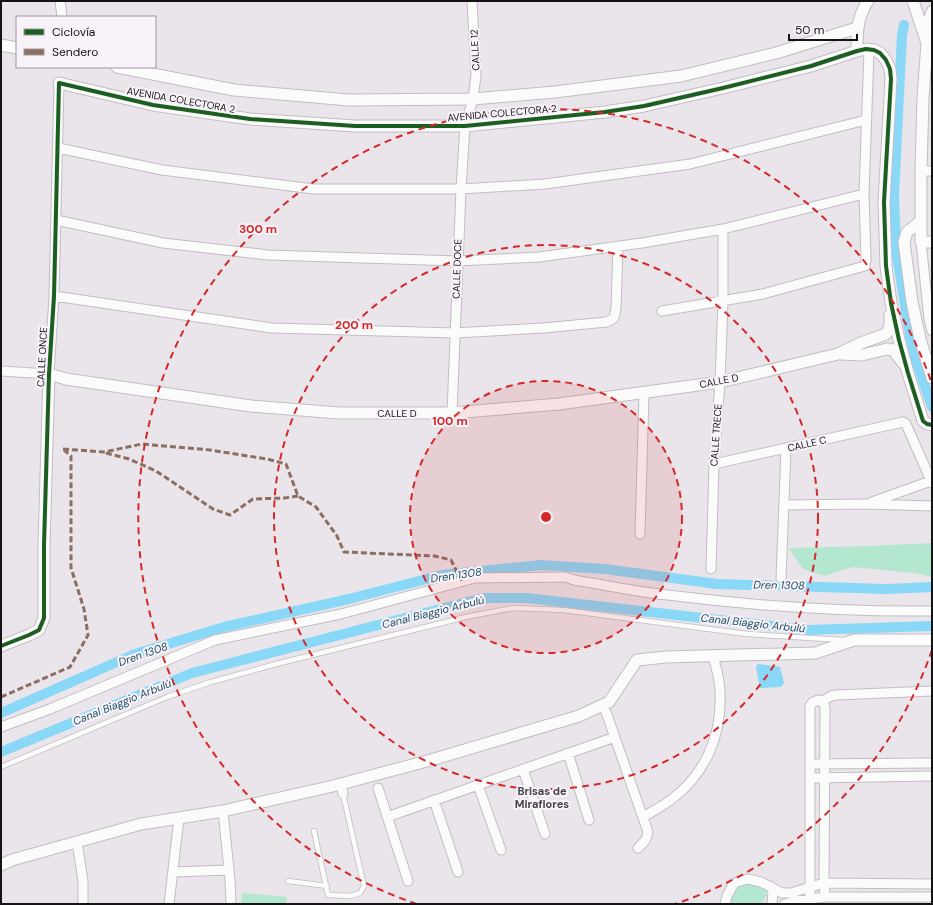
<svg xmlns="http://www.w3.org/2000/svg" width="933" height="905" font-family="'DM Sans',sans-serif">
<rect width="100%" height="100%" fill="#e9e5ea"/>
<!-- green -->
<path fill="#b4e7cf" d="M 932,543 L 932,577 L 914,573 L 853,567 L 824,576 L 803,569 L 789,548 L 869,546 Z
M 745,884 L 756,884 L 765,889 L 767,895 L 761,904 L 730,904 C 728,895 737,887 745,884 Z
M 242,893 L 287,897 L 286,904 L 241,904 Z"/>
<!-- water -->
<path fill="#8ad8f7" d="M 759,664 L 780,667 L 784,683 L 781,687 L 760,688 L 756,668 L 757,665 Z"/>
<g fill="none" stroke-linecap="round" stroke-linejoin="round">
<!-- canal -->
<path stroke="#8ad8f7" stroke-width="10" d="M 904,25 L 902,35 L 894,196 L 896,250 L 910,336 L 917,363 L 932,407
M 1,713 L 135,654 L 224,627 L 349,599 L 442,575 L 541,565 L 605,569 L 717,584 L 887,589 L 932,587
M 1,752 L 192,673 L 483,598 L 527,598 L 808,630 L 932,626"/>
<defs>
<path id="service" d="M 1,767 L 167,697 L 211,682 L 280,663 L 466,617 L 513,608 L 563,610 L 747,634 L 843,640
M 314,831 L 328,895 L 350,896 L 360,893 L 364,886 L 343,794
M 288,881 L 327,886"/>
<path id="minor" d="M 60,1 L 62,17
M 927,38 L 928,19 L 932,10
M 58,148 L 162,170 L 314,189 L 461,189 L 545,184 L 690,164 L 866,120
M 921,171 L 932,171
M 56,220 L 163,243 L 268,255 L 458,261 L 539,257 L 642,243 L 723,229 L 864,194
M 921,242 L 929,319 L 932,331
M 54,296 L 272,328 L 455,333 L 543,328 L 607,322 L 614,318 L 616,309 L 618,246
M 662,311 L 763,294 L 865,266 L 866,259 L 864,194 L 869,50
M 1,371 L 49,374 L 54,296 L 59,83
M 452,413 L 461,189 L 465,126 L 473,99 L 476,75 L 472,1
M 714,464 L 903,422 L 906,424 L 932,483
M 872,502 L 931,481
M 784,505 L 865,504 L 932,506
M 640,534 L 644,393
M 711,569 L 714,464 L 720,382 L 723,301 L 723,229
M 781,578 L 786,449
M 823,701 L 831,696 L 836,695 L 932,691
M 606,712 L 648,832 C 647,840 643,843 638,848
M 1,727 L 50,709 L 215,640 L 341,614 L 475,578 L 565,577 L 574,580 C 605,585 636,592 668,595 C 755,606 844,612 932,611
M 568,753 L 589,820
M 811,764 L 932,763
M 523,769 L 545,834
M 811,778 L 932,776
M 341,784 L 343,794
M 478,785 L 501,850
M 378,788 L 408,881
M 434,800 L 458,872
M 223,811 L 230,880 L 231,904
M 387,817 L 615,737
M 643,817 C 653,811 663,806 672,799 C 706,773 722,735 720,692 C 720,680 716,667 713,655
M 77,842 L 83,881 L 83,904
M 173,872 L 229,870
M 770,886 L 773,892 L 772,904
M 810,899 L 810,706 L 812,703 L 818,700 L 823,701 L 825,708 L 824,883 L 825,897
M 169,904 L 179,818
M 725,904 L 727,896 L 733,885 L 737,882 L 748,879 L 761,882 L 782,893 L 791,893 L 824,883 L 932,884
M 785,904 L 795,901 L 825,897 L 932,897"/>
<path id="tertiary" d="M 913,1 L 927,43 L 923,98 L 921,171 L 921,242 L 932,242
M 1,45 L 17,48
M 857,51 C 857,33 857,17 868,1
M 117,67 L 234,90 L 349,100 L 473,99 L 555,92 L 681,76 L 776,53 L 857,28
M 59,83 L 153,105 L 250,119 L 355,126 L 465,126 L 605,112 L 644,106 L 723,88 L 811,66 L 857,51 L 866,49 L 874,50 L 880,53 L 886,60 L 890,69 L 891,79 L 884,202 L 886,266 L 891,303 L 899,340 L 908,373 L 923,421 L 927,424 L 932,425
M 921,221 L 907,232 L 904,242 L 912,302 L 920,339 L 932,378
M 841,354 L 862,355 L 887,349 L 893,350 L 903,363
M 1,646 L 29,635 L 39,630 L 44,618 L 44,545 L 49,374 L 66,379 L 251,406 L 339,413 L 452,413 L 559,404 L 720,382 L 838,354 L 861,343 L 886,334 L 890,327 L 890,315
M 1,865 L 12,860 L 141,824 L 223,811 L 333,786 L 431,760 L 579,716 L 609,702 L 637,660 L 666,657 L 815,653 L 854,640 L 932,640"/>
</defs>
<!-- service casing -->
<use href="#service" stroke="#c1bec1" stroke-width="6"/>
<!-- minor casing -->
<use href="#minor" stroke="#c1bec1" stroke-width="11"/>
<!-- tertiary casing -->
<use href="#tertiary" stroke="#c1bec1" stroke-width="13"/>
<!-- service -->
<use href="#service" stroke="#fcfbfc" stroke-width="4.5"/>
<!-- minor -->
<use href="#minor" stroke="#fcfbfc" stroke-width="9"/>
<!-- tertiary -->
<use href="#tertiary" stroke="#fcfbfc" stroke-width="11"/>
<!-- quiet -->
<path stroke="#8d6e63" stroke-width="3" stroke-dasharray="6 3" stroke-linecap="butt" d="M 63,449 L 104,452 L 142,444 L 210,450 L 267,459 L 286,464 L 298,496 L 316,507 L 337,536 L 344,552 L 435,556 L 451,560 L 462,582
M 106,453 L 129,459 L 156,471 L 213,509 L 230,515 L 253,499 L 285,498 L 298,496
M 1,697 L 70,667 L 88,635 L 84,609 L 71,568 L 71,456 L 63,449"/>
<defs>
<path id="cycleway" d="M 1,646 L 29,635 L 39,630 L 44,618 L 44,545 L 49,374 L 54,296 L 59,83 L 153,105 L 250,119 L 355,126 L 465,126 L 605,112 L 644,106 L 723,88 L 811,66 L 857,51 L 866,49 L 874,50 L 880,53 L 886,60 L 890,69 L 891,79 L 884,202 L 886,266 L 891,303 L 899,340 L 908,373 L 923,421 L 927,424 L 932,425"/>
</defs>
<!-- cycleway casing -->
<use href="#cycleway" stroke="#f8f2f9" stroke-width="6"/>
<!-- cycleway -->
<use href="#cycleway" stroke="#1b5e20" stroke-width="4"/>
</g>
<!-- distance rings -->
<circle cx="546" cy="517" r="136" fill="#d62828" fill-opacity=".12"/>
<g fill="none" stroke="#d62828" stroke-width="2" stroke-dasharray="7 5">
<circle cx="546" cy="517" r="136"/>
<circle cx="546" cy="517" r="272"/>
<path d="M932 650A408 408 0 0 1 675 904M417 904A408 408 0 1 1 932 384"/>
</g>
<g text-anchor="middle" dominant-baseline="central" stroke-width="4" stroke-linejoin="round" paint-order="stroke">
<!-- street labels -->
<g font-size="10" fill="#151315" stroke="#f8f2f9">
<text transform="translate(475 50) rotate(-93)">CALLE 12</text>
<text transform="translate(181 100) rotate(10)">AVENIDA COLECTORA 2</text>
<text transform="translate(502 113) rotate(-5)">AVENIDA COLECTORA 2</text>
<text transform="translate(457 269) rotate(-88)">CALLE DOCE</text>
<text transform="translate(42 357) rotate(-87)">CALLE ONCE</text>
<text transform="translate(719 381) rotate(-11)">CALLE D</text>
<text x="397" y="413">CALLE D</text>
<text transform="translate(716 435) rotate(-86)">CALLE TRECE</text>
<text transform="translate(807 444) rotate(-13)">CALLE C</text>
</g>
<!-- water labels -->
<g font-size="11" font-style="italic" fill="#215162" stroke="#f8f2f9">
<text transform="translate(456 575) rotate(-8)">Dren 1308</text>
<text transform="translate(779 585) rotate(1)">Dren 1308</text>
<text transform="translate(433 612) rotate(-14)">Canal Biaggio Arbulú</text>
<text transform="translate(753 623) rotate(6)">Canal Biaggio Arbulú</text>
<text transform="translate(143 654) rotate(-19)">Dren 1308</text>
<text transform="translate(122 702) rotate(-22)">Canal Biaggio Arbulú</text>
</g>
<!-- neighbourhood labels -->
<g font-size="11" font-weight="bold" fill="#464247" stroke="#f8f2f9">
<text x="542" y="791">Brisas de<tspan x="542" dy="13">Miraflores</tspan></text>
</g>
</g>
<circle cx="546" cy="517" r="6" fill="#d62828" stroke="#f8f2f9" stroke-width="2"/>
<g font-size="12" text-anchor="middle" font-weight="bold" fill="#d62828" stroke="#f8f2f9" stroke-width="4" stroke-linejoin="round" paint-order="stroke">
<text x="258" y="233">300 m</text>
<text x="354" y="329">200 m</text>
<text x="450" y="425">100 m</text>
</g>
<!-- border -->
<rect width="933" height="905" fill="none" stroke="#151315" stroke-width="4"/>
<!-- legend -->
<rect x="16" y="16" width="140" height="52" fill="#f8f2f9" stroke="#9d999e"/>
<rect x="24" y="29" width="20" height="6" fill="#1b5e20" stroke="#9d999e"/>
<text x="52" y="36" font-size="12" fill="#151315">Ciclovía</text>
<rect x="24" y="49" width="20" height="6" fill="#8d6e63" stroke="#9d999e"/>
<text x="52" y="56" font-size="12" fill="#151315">Sendero</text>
<!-- scale -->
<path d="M789 34v6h68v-6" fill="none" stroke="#151315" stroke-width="2"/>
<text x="795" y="34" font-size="12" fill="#151315" stroke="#f8f2f9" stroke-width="3" paint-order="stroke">50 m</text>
</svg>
